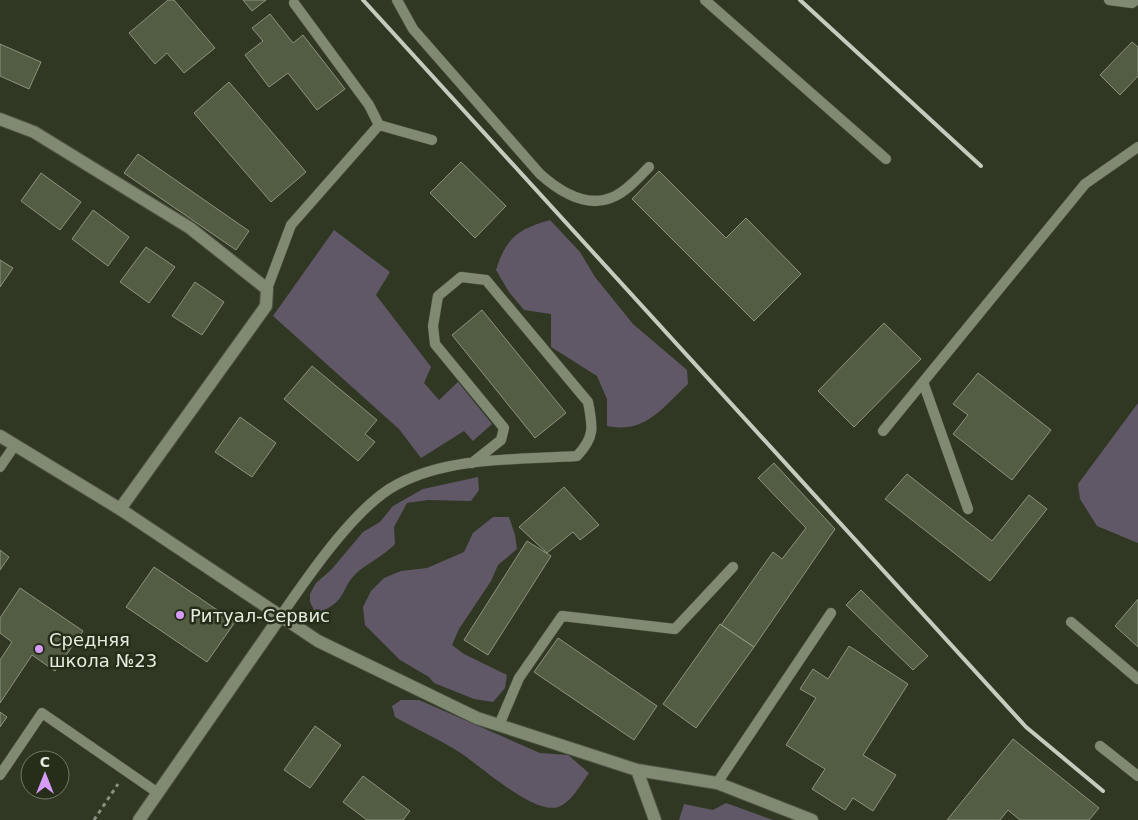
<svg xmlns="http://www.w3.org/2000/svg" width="1138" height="820" font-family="'DejaVu Sans',sans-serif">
<rect width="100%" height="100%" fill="#303824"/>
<!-- green -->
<path fill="#615867" d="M 550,220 L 580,252 L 595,277 L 633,324 L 687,370 L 688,384 C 663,407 646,434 607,426 L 607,399 L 597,376 L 551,347 L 551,314 L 524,310 L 509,292 L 496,270 C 506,238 518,229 550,220 Z
M 334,230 L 390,272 L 376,295 L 431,367 L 424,383 L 439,400 L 458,382 L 492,424 L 473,441 L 464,431 L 421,458 L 399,429 L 273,316 Z
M 1138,403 L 1138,543 L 1097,526 L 1080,499 L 1078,484 Z
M 478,477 L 479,490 L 471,501 L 428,500 L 407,503 L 394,527 L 395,544 C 384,555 372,561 360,570 C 338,588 351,600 316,614 L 310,602 L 310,594 L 316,583 L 331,570 L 363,532 L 380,522 L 393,506 L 423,489 Z
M 493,517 L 509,517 L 515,535 L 517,549 L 498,565 L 491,581 L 459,629 L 452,645 L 464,654 L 507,675 L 505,688 L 493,702 L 474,699 L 434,683 L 429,677 L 400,660 L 365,625 L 363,607 L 371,591 L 384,578 L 401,571 L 427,568 L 464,552 L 473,533 Z
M 401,700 L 419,700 L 540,753 L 568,755 L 589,773 C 581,784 571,803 558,807 C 533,815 480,765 459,752 C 439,739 416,729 395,717 L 392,706 Z
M 726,803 L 773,820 L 679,820 L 684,804 L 713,810 Z"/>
<!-- building -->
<path fill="#535d44" stroke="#8a947d" d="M 168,0 L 174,0 L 215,48 L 184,73 L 167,53 L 155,64 L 129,33 Z
M 243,0 L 266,0 L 252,11 Z
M 270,14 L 293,43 L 303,35 L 345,89 L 317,110 L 288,73 L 269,87 L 245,55 L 263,41 L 252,28 Z
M 1132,42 L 1138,47 L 1138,76 L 1120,95 L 1100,75 Z
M 0,44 L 41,62 L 29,89 L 0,76 Z
M 229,82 L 306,172 L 271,202 L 194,113 Z
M 138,154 L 249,231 L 236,250 L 124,173 Z
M 461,162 L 506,206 L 475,238 L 430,193 Z
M 659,171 L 726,238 L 746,218 L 801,274 L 754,321 L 632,199 Z
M 41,173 L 81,202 L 60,230 L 21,201 Z
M 93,210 L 129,237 L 108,266 L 72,239 Z
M 146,247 L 175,267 L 149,303 L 120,282 Z
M 0,260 L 13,268 L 0,287 Z
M 195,282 L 224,302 L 202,335 L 172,316 Z
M 482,310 L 566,413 L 535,438 L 452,335 Z
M 884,323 L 921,359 L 854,427 L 818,391 Z
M 312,366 L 377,420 L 365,434 L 375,442 L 358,461 L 284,399 Z
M 978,373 L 1051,430 L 1012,480 L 953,434 L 968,415 L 953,404 Z
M 240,417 L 276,443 L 252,477 L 215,452 Z
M 774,463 L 835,529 L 754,647 L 721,625 L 773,552 L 782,559 L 806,528 L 758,478 Z
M 907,474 L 992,541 L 1029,495 L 1047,509 L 990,581 L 885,499 Z
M 564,487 L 599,525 L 580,540 L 573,532 L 547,553 L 519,527 Z
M 527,541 L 551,556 L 488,655 L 464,640 Z
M 0,550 L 9,557 L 0,570 Z
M 154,567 L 235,622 L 207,662 L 126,607 Z
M 20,588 L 83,631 L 55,671 L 32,655 L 0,703 L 0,660 L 12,642 L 0,633 L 0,618 Z
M 861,590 L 928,656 L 913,670 L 846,605 Z
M 1138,599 L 1138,647 L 1115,626 Z
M 720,624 L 754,647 L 696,728 L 663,704 Z
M 558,638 L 657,706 L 634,740 L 534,672 Z
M 849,646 L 908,684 L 863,755 L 896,775 L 873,811 L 853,798 L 845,810 L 812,789 L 825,769 L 786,745 L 816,698 L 800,689 L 813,669 L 828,679 Z
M 0,712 L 7,717 L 0,727 Z
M 315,726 L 341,745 L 310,788 L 284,770 Z
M 1013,739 L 1099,808 L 1089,820 L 1020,820 L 1008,810 L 1000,820 L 947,820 Z
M 363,776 L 410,811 L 403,820 L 367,820 L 343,802 Z"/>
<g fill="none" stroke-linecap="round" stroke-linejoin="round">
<defs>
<path id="service" d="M 397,0 L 413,29 L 540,174 C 559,191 586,209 613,197 C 627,191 639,177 649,167
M 705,0 L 886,159
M 1109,0 L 1132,3 L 1136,0
M 379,125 L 432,140
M 267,289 L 291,225 L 379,125 L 369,105 L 294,3
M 923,382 L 968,509
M 883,431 L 1085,184 L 1138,147
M 0,467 L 15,445
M 280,617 C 307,578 356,505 398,484 C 451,456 519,460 577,456 C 595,437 593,427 588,402 L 486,280 L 461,277 L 438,296 L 433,326 L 435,344 L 504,428 L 501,440 L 472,463
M 1071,622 L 1138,679
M 499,725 L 519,678 L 562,616 L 675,629 L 733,567
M 1100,746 L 1138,776
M 0,775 L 42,713 L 158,793
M 717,783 L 831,613"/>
<path id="minor" d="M 0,119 L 34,132 L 190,228 L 267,289 L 266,306 L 120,509
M 0,436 L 120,509 L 318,641 L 477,718 L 637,770 L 717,783 L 812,820
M 637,770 L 655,820
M 139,820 L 280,617"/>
</defs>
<!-- service casing -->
<use href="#service" stroke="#4d5443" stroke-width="11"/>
<!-- minor casing -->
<use href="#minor" stroke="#4d5443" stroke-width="14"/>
<!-- path -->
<path stroke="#888f7e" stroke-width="3" stroke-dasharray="4 4" stroke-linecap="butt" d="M 94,820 L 118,784"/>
<!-- service -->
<use href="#service" stroke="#808a73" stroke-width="10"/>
<!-- minor -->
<use href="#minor" stroke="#808a73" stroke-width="12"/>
<!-- rail -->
<path stroke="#c5ccbd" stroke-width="4" d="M 363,0 L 1026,727 L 1103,791
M 800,0 L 981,166"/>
</g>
<!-- markers -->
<g fill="#d79bf9" stroke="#262e1a" stroke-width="2">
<circle cx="180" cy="615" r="5"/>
<circle cx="39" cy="649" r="5"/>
</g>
<g text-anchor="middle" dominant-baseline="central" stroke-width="5" stroke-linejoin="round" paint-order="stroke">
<!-- poi labels -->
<g font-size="18" fill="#e5ebde" stroke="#262e1a" text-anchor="start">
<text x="190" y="615">Ритуал-Сервис</text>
<text x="49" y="639">Средняя<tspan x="49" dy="21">школа №23</tspan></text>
</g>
</g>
<!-- north arrow -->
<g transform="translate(45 775)"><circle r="24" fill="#262e1a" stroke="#727a68"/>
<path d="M0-4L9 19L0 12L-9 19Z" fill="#d79bf9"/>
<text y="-8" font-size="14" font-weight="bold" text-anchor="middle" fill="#e5ebde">С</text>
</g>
</svg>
